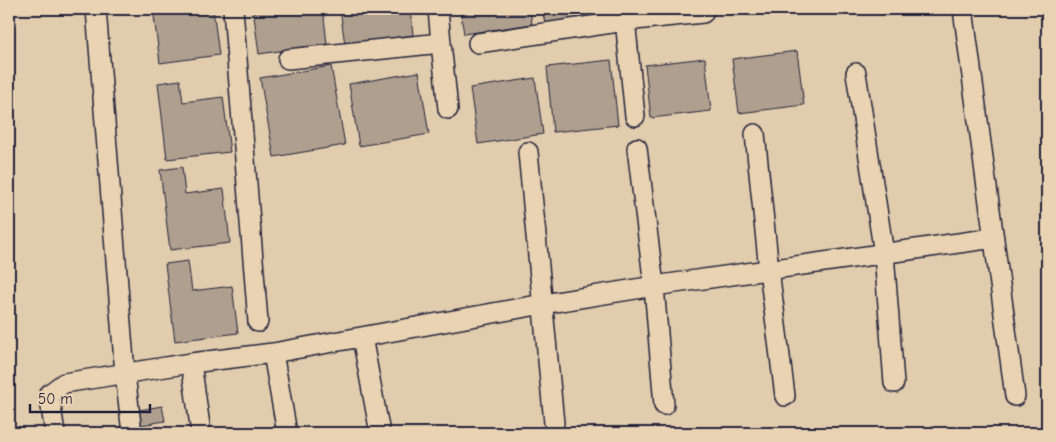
<svg xmlns="http://www.w3.org/2000/svg" width="1056" height="442" font-family="'Comic Neue',sans-serif">
<rect width="100%" height="100%" fill="#e1ccad"/>
<filter id="ink" filterUnits="userSpaceOnUse"><feTurbulence type="fractalNoise" baseFrequency=".02" numOctaves="2"/><feDisplacementMap in="SourceGraphic" scale="10" xChannelSelector="R" yChannelSelector="G"/><feConvolveMatrix kernelMatrix="1 2 1 2 8 2 1 2 1" color-interpolation-filters="sRGB"/></filter>
<g filter="url(#ink)">
<!-- building -->
<path fill="#ae9f8f" stroke="#22223b" d="M 153,9 L 213,9 L 219,55 L 160,63 Z
M 253,9 L 323,9 L 327,44 L 259,54 Z
M 340,9 L 410,9 L 413,35 L 345,45 Z
M 460,9 L 530,9 L 532,24 L 464,34 Z
M 542,9 L 608,9 L 608,13 L 545,23 Z
M 797,51 L 804,105 L 739,113 L 732,59 Z
M 705,58 L 711,111 L 651,118 L 645,65 Z
M 611,60 L 618,125 L 553,132 L 547,67 Z
M 331,66 L 345,145 L 274,157 L 260,78 Z
M 419,72 L 429,134 L 359,146 L 349,84 Z
M 535,78 L 543,134 L 478,144 L 470,88 Z
M 180,80 L 183,102 L 223,97 L 230,152 L 167,159 L 158,83 Z
M 182,167 L 185,194 L 224,189 L 230,243 L 170,250 L 160,170 Z
M 188,261 L 192,291 L 232,286 L 238,333 L 175,341 L 165,264 Z
M 162,406 L 165,421 L 141,425 L 139,410 Z"/>
<g fill="none" stroke-linecap="round" stroke-linejoin="round">
<defs>
<path id="minor" d="M 96,9 L 125,374 L 132,433
M 233,9 L 258,322
M 963,9 L 1015,396
M 624,10 L 635,116
M 441,43 L 448,109
M 478,43 L 625,21 L 703,13
M 288,59 L 441,43 L 438,9
M 856,73 L 884,254 L 894,383
M 755,134 L 769,270 L 785,396
M 637,148 L 654,286 L 664,405
M 528,152 L 554,423
M 362,337 L 380,433
M 273,353 L 287,433
M 191,363 L 201,433
M 55,433 L 49,394 L 64,383 L 191,363 L 273,353 L 543,304 L 654,286 L 994,238"/>
</defs>
<!-- minor casing -->
<use href="#minor" stroke="#22223b" stroke-width="22"/>
<!-- minor -->
<use href="#minor" stroke="#e9d3b2" stroke-width="19"/>
</g>
</g>
<!-- margin -->
<rect width="1056" height="442" fill="none" stroke="#e9d3b2" stroke-width="30"/>
<rect x="15" y="15" width="1026" height="412" fill="none" stroke="#22223b" stroke-width="2" filter="url(#ink)"/>
<!-- scale -->
<path d="M30 404v8h120v-8" fill="none" stroke="#22223b" stroke-width="2.5"/>
<text x="38" y="404" font-size="15" fill="#22223b" stroke="#e9d3b2" stroke-width="4" paint-order="stroke">50 m</text>
</svg>
